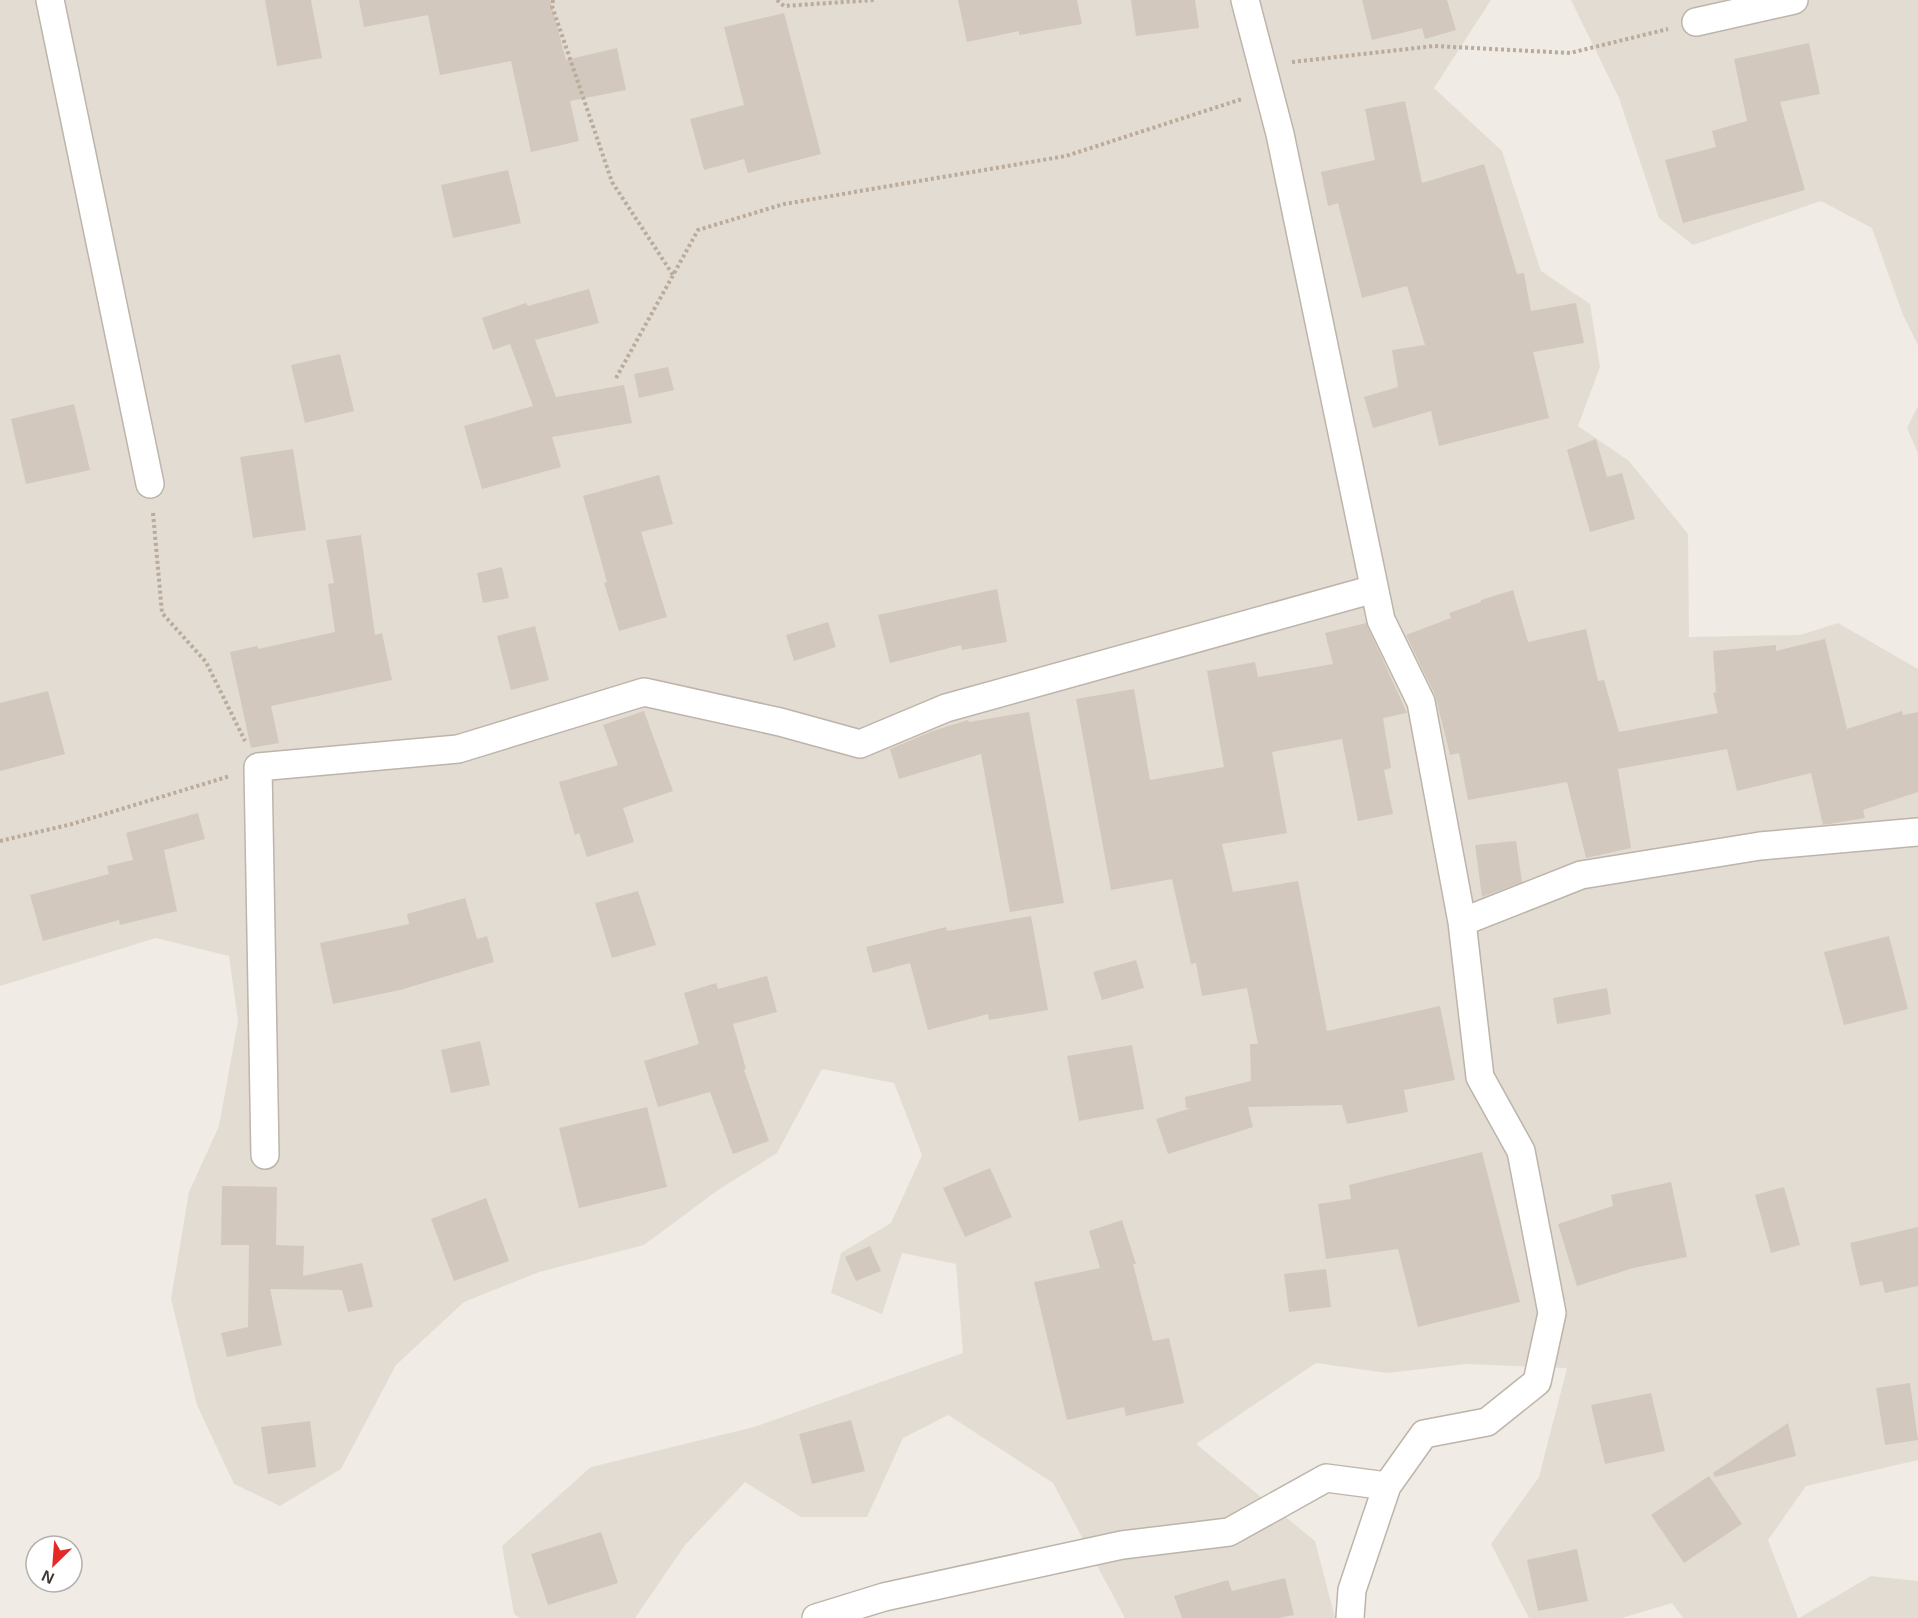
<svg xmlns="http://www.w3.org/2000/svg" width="1918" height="1618" font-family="Helvetica,sans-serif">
<rect width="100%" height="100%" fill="#f0ebe4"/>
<!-- residential -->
<path fill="#e3dcd2" d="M 0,0 L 1491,0 L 1434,88 L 1502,151 L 1541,271 L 1590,304 L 1600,367 L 1578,426 L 1629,461 L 1688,534 L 1689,637 L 1800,635 L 1838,623 L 1918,669 L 1918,1460 L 1806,1486 L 1768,1540 L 1798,1618 L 1683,1618 L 1672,1603 L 1622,1618 L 1529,1618 L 1491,1544 L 1539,1477 L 1567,1368 L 1466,1364 L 1387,1373 L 1316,1363 L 1196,1444 L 1315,1541 L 1335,1618 L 1125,1618 L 1053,1483 L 948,1415 L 903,1438 L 867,1517 L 801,1517 L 745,1482 L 685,1545 L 635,1618 L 520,1618 L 514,1614 L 502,1546 L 591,1467 L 754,1427 L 963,1353 L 956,1264 L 902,1253 L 882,1314 L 831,1293 L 841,1253 L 891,1223 L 922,1155 L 894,1083 L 822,1069 L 777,1153 L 718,1190 L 644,1245 L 539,1272 L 464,1302 L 396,1365 L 341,1469 L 280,1506 L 234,1484 L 197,1405 L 171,1299 L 189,1192 L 219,1126 L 238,1021 L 229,956 L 156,938 L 0,986 Z
M 1571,0 L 1918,0 L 1918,345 L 1903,315 L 1872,228 L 1821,201 L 1693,245 L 1659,218 L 1619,98 Z
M 1918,406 L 1918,453 L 1907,428 Z
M 1871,1576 L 1918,1581 L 1918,1618 L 1799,1618 Z"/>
<!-- building -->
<path fill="#d3c8bd" d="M 265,0 L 311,0 L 322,58 L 277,66 Z
M 359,0 L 550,0 L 566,60 L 617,48 L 626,90 L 570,101 L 579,141 L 531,152 L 511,61 L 440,75 L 428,15 L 364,27 Z
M 958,0 L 1077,0 L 1082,24 L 1019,35 L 1019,31 L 967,42 Z
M 1131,0 L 1195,0 L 1199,28 L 1136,36 Z
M 1362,0 L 1447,0 L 1456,30 L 1425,39 L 1422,28 L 1372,40 Z
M 784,13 L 821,154 L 748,173 L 744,159 L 704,170 L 690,119 L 744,105 L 724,27 Z
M 1809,43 L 1820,94 L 1780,102 L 1805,190 L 1683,223 L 1665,160 L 1716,147 L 1712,131 L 1747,121 L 1734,59 Z
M 1405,101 L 1422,183 L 1484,164 L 1517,274 L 1524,273 L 1531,311 L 1576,303 L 1584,343 L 1533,352 L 1549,418 L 1439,446 L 1431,411 L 1373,428 L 1364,397 L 1398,387 L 1392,350 L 1425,345 L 1407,286 L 1362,298 L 1338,203 L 1328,206 L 1321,172 L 1375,160 L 1365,109 Z
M 508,170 L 521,223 L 453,238 L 441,185 Z
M 589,289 L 599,323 L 535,340 L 556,397 L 624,385 L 632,423 L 552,437 L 561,467 L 482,489 L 464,426 L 533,406 L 510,344 L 493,350 L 482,318 L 526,303 L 528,306 Z
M 340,354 L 354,411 L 305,423 L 291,365 Z
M 668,367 L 674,390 L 639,398 L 634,374 Z
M 74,404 L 90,470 L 26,484 L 11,419 Z
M 1596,439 L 1607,477 L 1622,473 L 1635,519 L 1590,532 L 1567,450 Z
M 293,449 L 306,530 L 253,538 L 240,457 Z
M 659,475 L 673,524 L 641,532 L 667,617 L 619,631 L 604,583 L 607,582 L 583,496 Z
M 361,535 L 375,635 L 382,633 L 392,680 L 271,706 L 279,743 L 251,748 L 230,652 L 257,646 L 258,649 L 335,632 L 328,584 L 334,583 L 326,540 Z
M 502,567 L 509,598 L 483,603 L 477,573 Z
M 997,589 L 1007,642 L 962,650 L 961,645 L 890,663 L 878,615 Z
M 1513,590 L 1528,642 L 1586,629 L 1598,681 L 1604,680 L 1619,732 L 1718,713 L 1713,693 L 1716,692 L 1713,651 L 1776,645 L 1776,651 L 1825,639 L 1847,729 L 1902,711 L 1903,715 L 1918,712 L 1918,792 L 1863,810 L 1865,818 L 1823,825 L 1811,773 L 1737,791 L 1727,749 L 1618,769 L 1631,848 L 1586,858 L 1567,782 L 1468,800 L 1459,753 L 1450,755 L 1435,695 L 1406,635 L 1451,618 L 1449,613 L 1481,602 L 1481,600 Z
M 828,622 L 836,647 L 794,661 L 786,635 Z
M 1366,623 L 1407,713 L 1383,718 L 1391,768 L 1384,770 L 1393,814 L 1358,821 L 1342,739 L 1272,752 L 1287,833 L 1222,844 L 1233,892 L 1298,881 L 1327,1031 L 1440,1006 L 1455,1080 L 1404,1090 L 1408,1112 L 1347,1124 L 1342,1105 L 1248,1107 L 1253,1127 L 1168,1154 L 1156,1119 L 1191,1108 L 1186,1108 L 1185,1097 L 1251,1081 L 1250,1044 L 1258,1044 L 1247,988 L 1202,996 L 1196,963 L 1191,964 L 1172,879 L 1111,890 L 1076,699 L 1134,689 L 1150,780 L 1224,767 L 1207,671 L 1255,662 L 1258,677 L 1333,664 L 1325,633 Z
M 535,626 L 549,680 L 511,690 L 497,636 Z
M 48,691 L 65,754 L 0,771 L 0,703 Z
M 644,711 L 673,791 L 623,808 L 634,842 L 587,857 L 579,833 L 575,835 L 559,782 L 618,765 L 603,725 Z
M 1029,712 L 1064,903 L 1010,912 L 981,754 L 899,779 L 890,749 L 933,731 L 968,720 L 969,722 Z
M 198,813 L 205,839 L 164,850 L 177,911 L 120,925 L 119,920 L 43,941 L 30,895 L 109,874 L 107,866 L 133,860 L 126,833 Z
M 1516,841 L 1522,882 L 1482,897 L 1475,845 Z
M 638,891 L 656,945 L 612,958 L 595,903 Z
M 465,898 L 477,939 L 487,936 L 494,962 L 400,990 L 333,1004 L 320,943 L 409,924 L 407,914 Z
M 1031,916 L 1048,1010 L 989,1020 L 988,1014 L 928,1030 L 910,963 L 873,973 L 866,947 L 946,927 L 947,931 Z
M 1889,936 L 1908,1009 L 1844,1025 L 1824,952 Z
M 1136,960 L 1144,988 L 1102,1000 L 1093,972 Z
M 767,976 L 777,1012 L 733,1024 L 746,1069 L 744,1070 L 769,1141 L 733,1154 L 710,1092 L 658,1107 L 644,1061 L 699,1044 L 684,993 L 716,983 L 718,989 Z
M 1607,988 L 1611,1014 L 1557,1024 L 1553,998 Z
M 480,1041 L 490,1085 L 451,1093 L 441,1050 Z
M 1132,1045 L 1144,1109 L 1079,1121 L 1067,1056 Z
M 647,1107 L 667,1187 L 579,1208 L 559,1128 Z
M 1482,1152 L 1520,1302 L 1418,1327 L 1398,1249 L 1326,1259 L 1318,1204 L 1351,1199 L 1349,1185 Z
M 990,1168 L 1012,1217 L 965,1237 L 943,1188 Z
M 1671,1182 L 1687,1257 L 1633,1268 L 1577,1286 L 1558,1224 L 1613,1206 L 1611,1195 Z
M 222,1186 L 277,1187 L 276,1245 L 304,1246 L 303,1276 L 362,1263 L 373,1307 L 348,1312 L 342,1290 L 270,1289 L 282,1345 L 227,1357 L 221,1333 L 248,1327 L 249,1245 L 221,1245 Z
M 1784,1187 L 1800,1245 L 1771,1253 L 1755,1195 Z
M 486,1198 L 509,1261 L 454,1281 L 431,1219 Z
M 1122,1220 L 1136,1264 L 1133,1264 L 1153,1341 L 1169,1338 L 1184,1403 L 1126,1416 L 1124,1407 L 1067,1420 L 1034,1282 L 1100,1268 L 1089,1231 Z
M 1918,1227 L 1918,1286 L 1885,1293 L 1882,1281 L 1860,1286 L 1850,1243 Z
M 870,1246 L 881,1271 L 856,1281 L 845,1257 Z
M 1326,1269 L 1331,1307 L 1289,1312 L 1284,1274 Z
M 1910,1383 L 1918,1440 L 1885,1445 L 1876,1388 Z
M 1651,1393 L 1665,1451 L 1605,1464 L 1591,1405 Z
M 851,1420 L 865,1471 L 812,1484 L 799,1434 Z
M 310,1421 L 316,1467 L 268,1474 L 261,1427 Z
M 1788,1423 L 1796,1456 L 1715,1477 L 1713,1473 Z
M 1709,1476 L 1742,1524 L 1684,1563 L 1651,1515 Z
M 601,1532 L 618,1583 L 548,1605 L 531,1554 Z
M 1577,1549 L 1588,1601 L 1538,1611 L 1527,1560 Z
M 1285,1578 L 1294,1615 L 1279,1618 L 1182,1618 L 1174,1596 L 1228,1580 L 1232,1591 Z"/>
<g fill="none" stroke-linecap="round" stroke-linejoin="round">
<defs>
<path id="minor" d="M 50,0 L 150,484
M 1696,22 L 1794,0
M 1462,922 L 1581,875 L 1760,846 L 1918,832
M 265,1155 L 258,767 L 458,749 L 644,692 L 780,722 L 860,744 L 946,708 L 1374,589
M 816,1618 L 884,1597 L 1122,1545 L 1229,1532 L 1326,1478 L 1387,1486 L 1424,1434 L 1487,1422 L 1537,1382 L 1552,1313 L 1521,1151 L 1480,1077 L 1462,922 L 1421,702 L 1381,620 L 1280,134 L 1245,0
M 1350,1618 L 1352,1590 L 1387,1486"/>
</defs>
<!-- minor casing -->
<use href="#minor" stroke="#bdb4aa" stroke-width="30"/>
<!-- path -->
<path stroke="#baab9a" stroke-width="4" stroke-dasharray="3 3" stroke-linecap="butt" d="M 553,0 L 552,6 L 612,182 L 673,275
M 777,0 L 784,6 L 874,0
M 1292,62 L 1434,46 L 1570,53 L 1668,29
M 616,378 L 698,230 L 784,204 L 1066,156 L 1242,99
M 153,513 L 162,613 L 206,662 L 245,741
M 0,841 L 72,824 L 230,776"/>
<!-- minor -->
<use href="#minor" stroke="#fff" stroke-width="27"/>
</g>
<!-- north arrow -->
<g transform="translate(54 1564) rotate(205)"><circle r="28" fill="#ffffff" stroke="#b3b0ae" stroke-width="1.5"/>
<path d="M0-4.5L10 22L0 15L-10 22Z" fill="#e42927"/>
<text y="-9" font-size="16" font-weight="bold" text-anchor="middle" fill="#413a34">N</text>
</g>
</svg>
